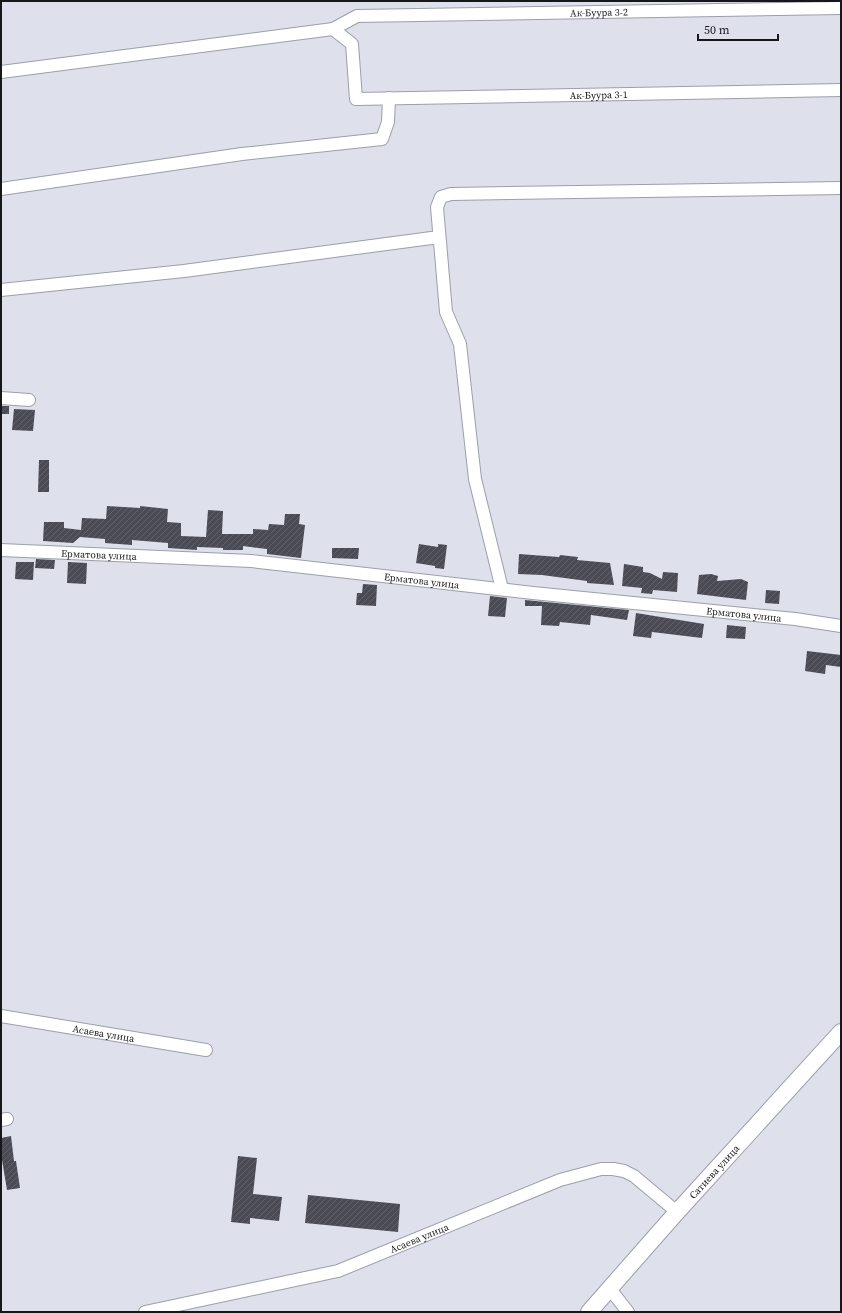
<svg xmlns="http://www.w3.org/2000/svg" width="842" height="1313" font-family="'Source Serif 4',serif">
<defs>
<pattern id="building-hatch" width="6" height="6" patternUnits="userSpaceOnUse"><rect width="6" height="6" fill="#4a4b55"/><path d="M-1 1l2-2M0 6l6-6M5 7l2-2" fill="none" stroke="#606169"/></pattern>
</defs>
<rect width="100%" height="100%" fill="#dee0ec"/>
<!-- building -->
<path fill="url(#building-hatch)" d="M 1,406 L 9,406 L 9,414 L 1,414 Z
M 14,409 L 35,410 L 33,431 L 12,430 Z
M 39,460 L 49,460 L 49,492 L 38,492 Z
M 107,506 L 140,508 L 140,506 L 168,509 L 167,522 L 181,523 L 181,536 L 206,537 L 208,510 L 223,511 L 222,534 L 253,534 L 253,529 L 268,530 L 269,524 L 284,525 L 285,514 L 300,514 L 299,524 L 305,525 L 301,558 L 267,554 L 267,549 L 243,546 L 243,550 L 223,550 L 223,548 L 197,547 L 197,550 L 168,548 L 168,543 L 132,540 L 132,545 L 105,543 L 105,539 L 80,537 L 81,536 L 73,543 L 43,541 L 44,522 L 64,522 L 64,528 L 81,530 L 82,518 L 106,519 Z
M 419,544 L 438,547 L 438,544 L 447,545 L 444,569 L 435,568 L 435,566 L 416,563 Z
M 332,548 L 359,548 L 358,559 L 332,558 Z
M 519,554 L 559,557 L 560,555 L 578,557 L 577,560 L 610,563 L 614,585 L 587,583 L 587,581 L 542,575 L 518,574 Z
M 36,559 L 55,560 L 54,569 L 35,568 Z
M 16,562 L 34,562 L 33,580 L 15,579 Z
M 68,562 L 87,563 L 86,584 L 67,583 Z
M 624,564 L 643,567 L 643,572 L 650,573 L 662,579 L 663,572 L 678,573 L 677,592 L 653,590 L 652,594 L 641,593 L 642,588 L 622,586 Z
M 711,574 L 718,576 L 717,581 L 741,579 L 748,582 L 746,600 L 697,594 L 699,575 Z
M 363,584 L 377,585 L 376,606 L 356,605 L 357,593 L 362,593 Z
M 766,590 L 780,591 L 779,604 L 765,603 Z
M 490,596 L 507,598 L 505,617 L 488,616 Z
M 525,600 L 629,610 L 627,620 L 591,615 L 590,625 L 560,622 L 559,626 L 541,625 L 542,606 L 525,606 Z
M 636,613 L 704,624 L 702,638 L 652,632 L 651,638 L 633,636 Z
M 727,625 L 746,627 L 745,639 L 726,638 Z
M 807,651 L 841,655 L 841,667 L 826,665 L 825,674 L 805,671 Z
M 11,1136 L 14,1161 L 16,1161 L 20,1188 L 7,1190 L 2,1160 L 1,1160 L 1,1138 Z
M 238,1156 L 257,1158 L 253,1194 L 282,1197 L 279,1221 L 250,1218 L 250,1224 L 231,1222 Z
M 308,1195 L 400,1204 L 398,1232 L 305,1223 Z"/>
<g fill="none" stroke-linecap="round" stroke-linejoin="round">
<defs>
<g id="minor">
<path id="s1" d="M 333,29 L 352,44 L 356,99 L 841,90"/>
<path id="s2" d="M 1,72 L 333,29 L 357,16 L 841,8"/>
<path d="M 1,189 L 242,154 L 382,139 L 388,122 L 389,98"/>
<path d="M 1,290 L 184,271 L 439,237"/>
<path d="M 1,398 L 29,400"/>
<path id="s3" d="M 1,550 L 251,561 L 533,593 L 795,619 L 841,626"/>
<path d="M 502,589 L 475,479 L 460,344 L 446,312 L 437,207 L 441,197 L 451,194 L 841,188"/>
<path id="s4" d="M 1,1016 L 206,1050"/>
<path d="M 1,1120 L 7,1119"/>
<path d="M 610,1289 L 628,1312"/>
<path id="s5" d="M 145,1312 L 338,1271 L 560,1180 L 601,1169 L 613,1169 L 624,1171 L 634,1176 L 677,1212"/>
</g>
<g id="major">
<path id="s6" d="M 589,1312 L 677,1212 L 841,1032"/>
</g>
</defs>
<!-- minor casing -->
<use href="#minor" stroke="#9c9eaa" stroke-width="14"/>
<!-- major casing -->
<use href="#major" stroke="#9c9eaa" stroke-width="18"/>
<!-- minor -->
<use href="#minor" stroke="#fff" stroke-width="12"/>
<!-- major -->
<use href="#major" stroke="#fff" stroke-width="16"/>
</g>
<g text-anchor="middle" dominant-baseline="central" stroke-width="4" stroke-linejoin="round" paint-order="stroke">
<!-- street labels -->
<g font-size="10" fill="#17171b" stroke="#dee0ec">
<text stroke="none"><textPath href="#s2" startOffset="604">Ак-Буура 3-2</textPath></text>
<text stroke="none"><textPath href="#s1" startOffset="322">Ак-Буура 3-1</textPath></text>
<text stroke="none"><textPath href="#s3" startOffset="98">Ерматова улица</textPath></text>
<text stroke="none"><textPath href="#s3" startOffset="422">Ерматова улица</textPath></text>
<text stroke="none"><textPath href="#s3" startOffset="746">Ерматова улица</textPath></text>
<text stroke="none"><textPath href="#s4" startOffset="104">Асаева улица</textPath></text>
<text stroke="none"><textPath href="#s6" startOffset="188">Сатиева улица</textPath></text>
<text stroke="none"><textPath href="#s5" startOffset="285">Асаева улица</textPath></text>
</g>
</g>
<!-- border -->
<rect width="842" height="1313" fill="none" stroke="#17171b" stroke-width="4"/>
<!-- scale -->
<path d="M698 34v6h80v-6" fill="none" stroke="#17171b" stroke-width="2"/>
<text x="704" y="34" font-size="12" fill="#17171b" stroke="#dee0ec" stroke-width="3" paint-order="stroke">50 m</text>
</svg>
